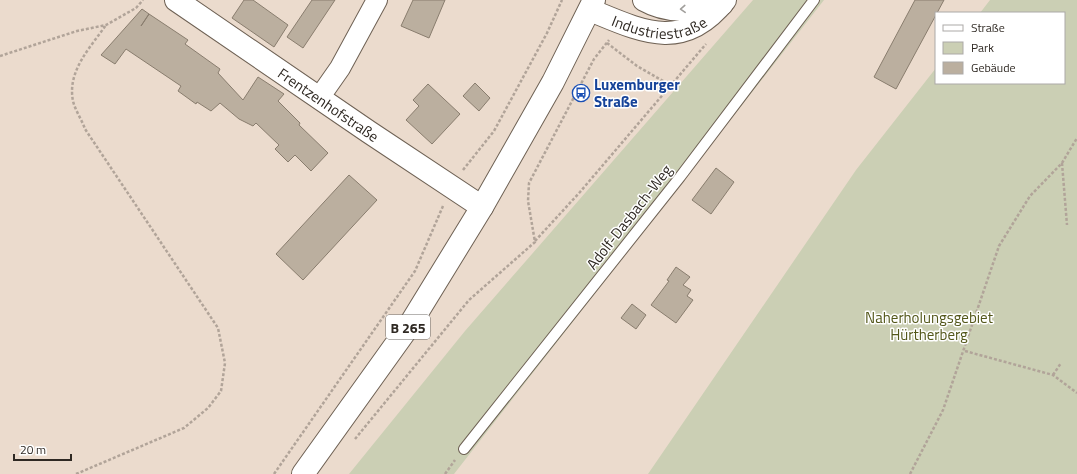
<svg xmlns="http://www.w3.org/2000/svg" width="1077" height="474" font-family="'Titillium Web',sans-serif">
<rect width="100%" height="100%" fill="#ebdbcd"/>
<!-- green -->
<path fill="#cbcfb4" d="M 753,0 L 824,0 L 454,474 L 349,474 L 465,331 Z
M 990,0 L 1077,0 L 1077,474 L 648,474 L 856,170 L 936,68 L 936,83 L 1064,83 L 1064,13 L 980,13 Z"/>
<!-- building -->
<path fill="#bbaf9f" stroke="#897d6e" d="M 244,0 L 253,0 L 288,25 L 274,47 L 232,18 Z
M 312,0 L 335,0 L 303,48 L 287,37 Z
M 413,0 L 445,0 L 429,38 L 401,26 Z
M 915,0 L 944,0 L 896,89 L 874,77 Z
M 142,9 L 149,14 L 141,26 L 149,14 L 188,40 L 185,44 L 220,69 L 218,73 L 243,100 L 258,77 L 284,94 L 278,101 L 300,123 L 299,125 L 328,153 L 311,171 L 295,155 L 288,162 L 275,149 L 279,145 L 256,123 L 253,126 L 239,119 L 220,103 L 211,111 L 197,102 L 196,104 L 178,91 L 181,86 L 126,49 L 115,64 L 101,55 Z
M 475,83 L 490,98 L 479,111 L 463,96 Z
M 428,84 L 460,114 L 432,144 L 406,120 L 419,106 L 413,100 Z
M 716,168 L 734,182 L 711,214 L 692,200 Z
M 349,175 L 377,200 L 303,280 L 276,254 Z
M 676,267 L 690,277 L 683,285 L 691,290 L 687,296 L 693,300 L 676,323 L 651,305 L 669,281 L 667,280 Z
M 632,304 L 646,315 L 636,329 L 621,318 Z"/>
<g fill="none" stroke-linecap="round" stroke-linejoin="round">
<defs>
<path id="service" d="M 464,449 L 680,177 L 814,0"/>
<path id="minor" d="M 319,98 L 340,68 L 377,0"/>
<g id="tertiary">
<path id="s1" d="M 176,0 L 369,132 L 482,207"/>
</g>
<g id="secondary">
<path d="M 644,0 C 671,15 693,9 722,4"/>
<path id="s2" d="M 590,10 C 641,31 683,53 725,0"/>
</g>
<path id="primary" d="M 303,474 L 409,326 L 482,207 L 553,82 L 594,0"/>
</defs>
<!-- service casing -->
<use href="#service" stroke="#6e6154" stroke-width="12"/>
<!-- minor casing -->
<use href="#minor" stroke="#6e6154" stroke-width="22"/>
<!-- tertiary casing -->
<use href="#tertiary" stroke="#6e6154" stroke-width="24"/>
<!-- secondary casing -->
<use href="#secondary" stroke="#6e6154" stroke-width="24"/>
<!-- primary casing -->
<use href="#primary" stroke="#6e6154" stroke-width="24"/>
<!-- path -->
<path stroke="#b1a499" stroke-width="2.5" stroke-dasharray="3 2" stroke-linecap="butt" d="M 607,43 L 637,66 L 670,85
M 0,56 L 77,31 L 106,25 L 136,8 L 143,0
M 1062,163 L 1067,225
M 463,170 L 494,131 L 547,33 L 562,0
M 535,241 L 580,192 L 706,44
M 965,351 L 1053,375 L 1077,393
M 1053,375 L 1061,363
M 355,439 L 469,300 L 535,242 L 528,201 L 529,183 L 594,59 L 609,40
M 76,474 L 184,428 L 208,408 L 221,391 L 225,363 L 218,328 L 85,129 C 82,120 75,110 73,101 C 67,71 90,48 106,25
M 274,474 L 415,271 L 443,206
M 445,474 L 455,460
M 910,474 L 943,410 L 999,246 L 1030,196 L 1062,163 L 1077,138"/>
<!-- service -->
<use href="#service" stroke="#fff" stroke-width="10"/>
<!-- minor -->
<use href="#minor" stroke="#fff" stroke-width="20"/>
<!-- tertiary -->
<use href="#tertiary" stroke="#fff" stroke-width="22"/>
<!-- secondary -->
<use href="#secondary" stroke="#fff" stroke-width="22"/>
<!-- primary -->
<use href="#primary" stroke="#fff" stroke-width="22"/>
</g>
<!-- one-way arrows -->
<defs><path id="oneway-chevron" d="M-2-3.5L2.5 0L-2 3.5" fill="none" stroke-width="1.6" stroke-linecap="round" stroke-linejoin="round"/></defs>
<use stroke="#a19f9c" href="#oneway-chevron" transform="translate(683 9) rotate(177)"/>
<!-- icons -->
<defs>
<symbol id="bus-ring" viewBox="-11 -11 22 22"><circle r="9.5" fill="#fff" stroke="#1a4fb4" stroke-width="1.5"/><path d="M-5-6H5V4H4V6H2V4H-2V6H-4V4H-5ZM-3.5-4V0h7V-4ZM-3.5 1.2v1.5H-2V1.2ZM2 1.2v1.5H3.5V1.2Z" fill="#1a4fb4"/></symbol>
</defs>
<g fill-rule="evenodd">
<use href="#bus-ring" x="571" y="83" width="20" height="20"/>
</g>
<g text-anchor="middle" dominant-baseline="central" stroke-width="3" stroke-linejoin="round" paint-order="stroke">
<!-- shield labels -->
<rect fill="#fff" stroke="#6d6965" stroke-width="1" x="386" y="315" width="44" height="24" rx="3"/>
<g font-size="14" font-weight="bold" fill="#2f2923">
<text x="408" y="327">B 265</text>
</g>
<!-- street labels -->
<g font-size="15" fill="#2f2923" stroke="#fff">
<text stroke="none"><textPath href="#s2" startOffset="73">Industriestraße</textPath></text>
<text stroke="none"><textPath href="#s1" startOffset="185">Frentzenhofstraße</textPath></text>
<text transform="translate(629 217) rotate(-52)">Adolf-Dasbach-Weg</text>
</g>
<!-- transit labels -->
<g font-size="15" font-weight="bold" fill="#164399" stroke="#fff" text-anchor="start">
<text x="594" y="84">Luxemburger<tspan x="594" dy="17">Straße</tspan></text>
</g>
<!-- park labels -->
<g font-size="15" fill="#53571a" stroke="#fff">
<text x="929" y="317">Naherholungsgebiet<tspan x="929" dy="17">Hürtherberg</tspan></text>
</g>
</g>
<!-- legend -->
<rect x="935" y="12" width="130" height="72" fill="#ffffff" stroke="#aca9a7"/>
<rect x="943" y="25" width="20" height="6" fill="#ffffff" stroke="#aca9a7"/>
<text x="971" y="32" font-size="12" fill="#2f2923">Straße</text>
<rect x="943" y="42" width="20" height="12" fill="#cbcfb4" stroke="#aca9a7"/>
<text x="971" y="52" font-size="12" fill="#2f2923">Park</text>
<rect x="943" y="62" width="20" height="12" fill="#bbaf9f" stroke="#aca9a7"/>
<text x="971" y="72" font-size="12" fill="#2f2923">Gebäude</text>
<!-- scale -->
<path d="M14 454v6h57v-6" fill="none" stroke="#2f2923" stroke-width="2"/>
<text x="20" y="454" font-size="12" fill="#2f2923" stroke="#ffffff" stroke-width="3" paint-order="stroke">20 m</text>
</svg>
